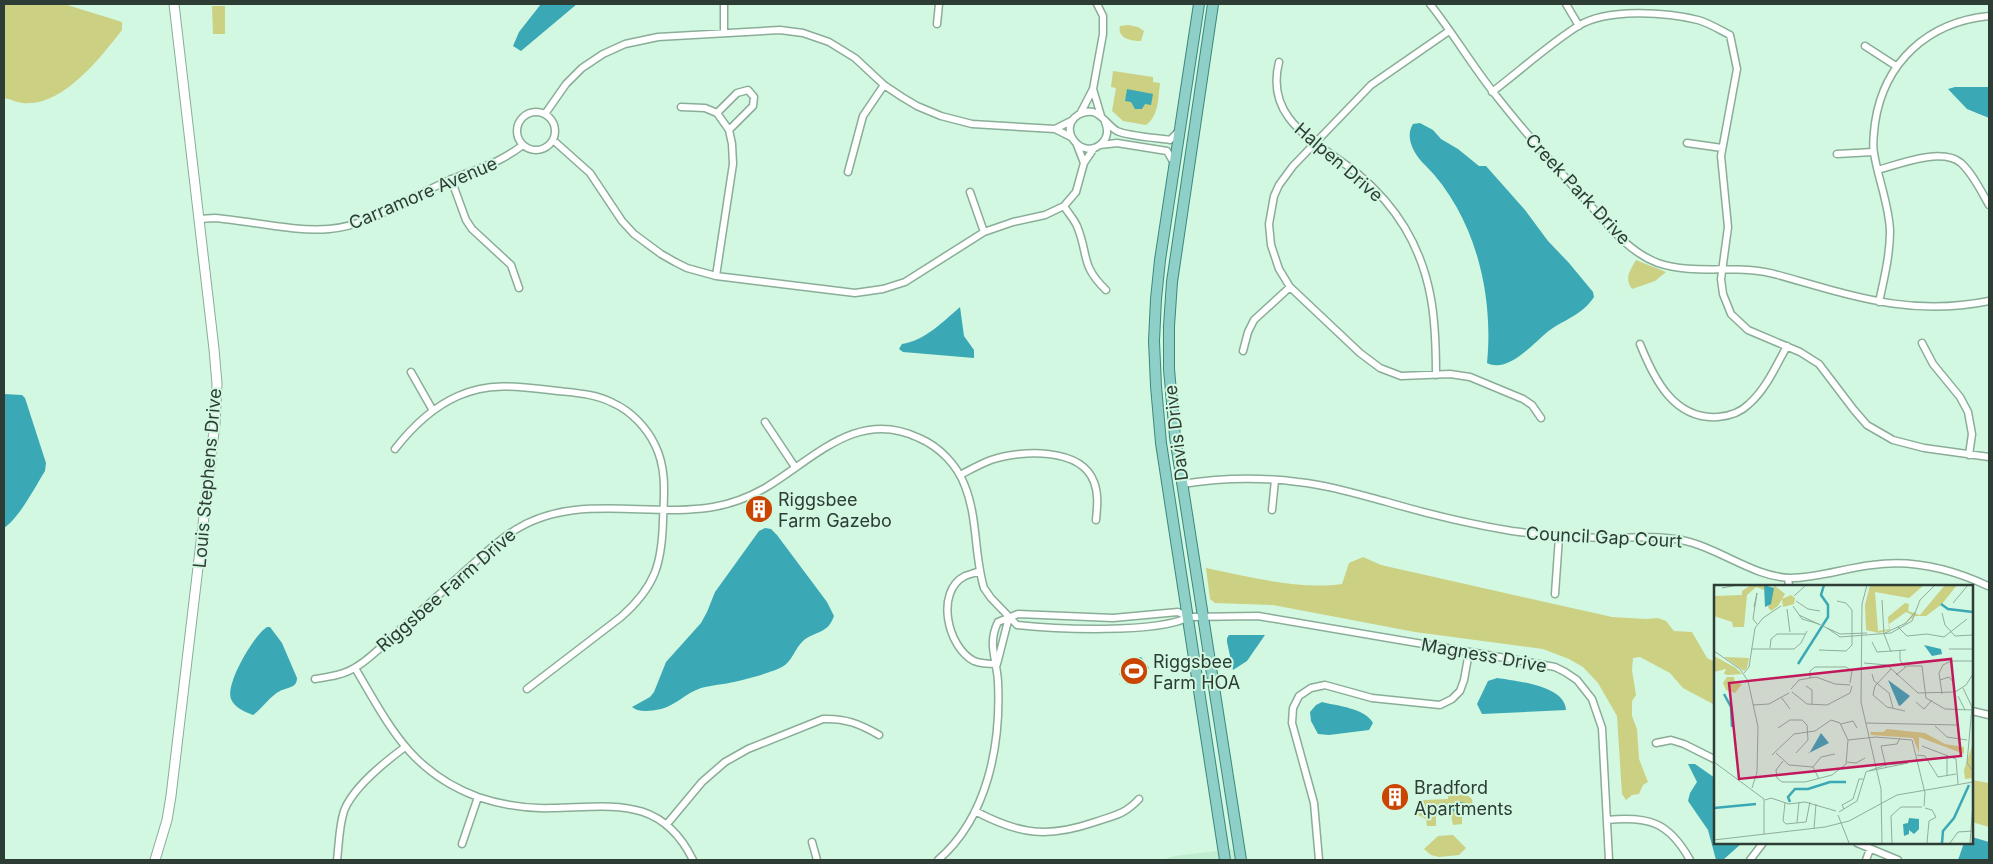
<svg xmlns="http://www.w3.org/2000/svg" width="1993" height="864" font-family="Inter,sans-serif">
<rect width="100%" height="100%" fill="#d2f8e1"/>
<!-- built -->
<path fill="#c1eed3" d="M 1234,849 L 1236,860 L 1162,860 L 1174,856 Z"/>
<!-- green -->
<path fill="#cbd082" d="M 4,4 L 64,4 L 122,22 L 122,30 C 101,57 62,108 22,103 C 16,102 10,99 4,98 Z
M 212,6 L 225,6 L 225,34 L 213,34 Z
M 1128,25 L 1138,27 L 1144,31 L 1141,41 C 1131,41 1117,38 1120,26 Z
M 1113,71 L 1153,77 L 1153,82 L 1160,83 C 1158,98 1159,116 1146,125 L 1123,121 L 1112,111 L 1116,88 L 1111,87 Z
M 1636,260 L 1666,272 L 1655,281 L 1632,289 C 1624,278 1630,271 1636,260 Z
M 1363,557 L 1381,565 L 1612,617 L 1646,619 L 1658,618 L 1666,621 L 1674,631 L 1692,632 L 1707,658 L 1715,662 L 1715,705 L 1683,688 L 1670,673 L 1640,657 L 1633,658 L 1632,670 L 1636,695 L 1632,701 L 1632,716 L 1637,729 L 1639,759 L 1648,782 L 1643,785 L 1639,794 L 1632,795 L 1626,800 L 1622,794 L 1617,716 L 1598,683 L 1583,667 L 1569,659 L 1543,649 L 1415,632 L 1273,605 L 1215,603 L 1210,599 L 1206,568 C 1251,577 1296,590 1342,584 L 1349,563 Z
M 1972,780 L 1989,783 L 1989,827 L 1972,822 Z
M 1448,795 L 1467,795 L 1472,799 L 1473,809 L 1470,814 L 1462,816 L 1462,824 L 1453,825 L 1451,815 L 1436,816 L 1436,826 L 1427,826 L 1426,819 L 1418,815 L 1419,803 L 1424,800 L 1448,799 Z
M 1453,835 L 1466,848 L 1459,855 L 1439,857 L 1431,855 L 1424,849 L 1438,836 Z"/>
<!-- water -->
<path fill="#3ba8b5" d="M 541,4 L 577,4 L 521,51 L 513,46 L 519,32 Z
M 1955,87 L 1989,87 L 1989,118 L 1967,109 L 1948,89 Z
M 1127,89 L 1153,94 L 1151,105 L 1145,104 L 1142,109 L 1135,109 L 1131,102 L 1125,101 Z
M 1420,123 L 1433,130 L 1441,139 L 1458,149 L 1479,166 L 1486,166 L 1525,210 L 1548,241 L 1569,263 L 1593,292 L 1594,297 C 1583,314 1566,319 1550,330 C 1535,341 1509,374 1487,363 C 1494,294 1475,215 1425,165 C 1415,155 1404,138 1413,124 Z
M 960,307 L 964,336 L 974,350 L 974,358 L 903,352 L 899,349 L 902,344 C 924,341 944,321 960,307 Z
M 4,394 L 22,395 L 25,398 L 46,463 L 45,471 C 35,487 20,517 4,528 Z
M 765,528 L 771,529 L 777,535 L 827,602 L 834,616 C 827,635 816,630 803,641 C 795,648 792,662 782,667 C 771,673 737,682 723,684 C 716,685 708,686 701,688 C 686,693 676,705 661,709 C 650,711 640,713 632,707 L 650,697 L 654,692 L 666,662 L 701,623 L 707,612 L 715,592 L 759,531 Z
M 267,627 L 270,627 L 282,643 L 297,678 C 297,688 288,687 280,691 C 270,696 263,708 253,715 C 245,712 235,708 231,699 C 225,684 254,635 267,627 Z
M 1229,635 L 1265,635 L 1247,661 L 1233,670 L 1227,642 L 1227,638 Z
M 1141,657 L 1149,668 L 1127,684 L 1119,674 L 1130,666 L 1129,659 Z
M 1497,678 C 1515,681 1565,685 1566,710 L 1482,714 L 1477,704 L 1488,681 Z
M 1322,702 C 1337,706 1365,708 1373,723 L 1369,730 L 1329,735 L 1318,734 L 1311,721 L 1310,712 L 1316,705 Z
M 1688,764 L 1695,764 L 1715,778 L 1716,843 L 1742,843 L 1723,860 L 1716,860 L 1708,830 L 1688,801 L 1690,793 L 1697,782 Z
M 1460,802 L 1465,803 L 1467,806 L 1464,812 L 1457,811 L 1438,812 L 1437,805 L 1457,804 Z
M 1972,837 L 1989,842 L 1989,860 L 1958,860 L 1964,843 L 1972,843 Z"/>
<g fill="none" stroke-linecap="round" stroke-linejoin="round">
<defs>
<path id="street" d="M 1430,4 C 1453,33 1471,64 1494,93 C 1522,129 1552,163 1582,196 C 1605,221 1626,251 1658,263 C 1696,276 1739,263 1778,275 C 1853,296 1910,317 1989,301
M 1566,4 L 1579,26
M 937,24 L 939,4
M 1449,31 L 1371,85 L 1293,166 L 1279,185 L 1274,196 L 1269,224 L 1271,245 L 1279,269 L 1290,287 L 1360,353 L 1380,368 L 1401,376 L 1450,374 L 1470,377 L 1523,399 L 1532,405 L 1541,418
M 724,32 L 724,4
M 1865,46 L 1896,66
M 1279,62 C 1264,122 1319,142 1358,174 C 1376,189 1393,208 1405,228 C 1433,275 1436,321 1436,375
M 1093,89 L 1101,116
M 1492,92 C 1521,70 1548,45 1578,26 C 1607,8 1666,12 1698,20 C 1709,23 1720,30 1730,35 L 1737,69 L 1721,156 L 1728,227 L 1721,279 L 1723,294 L 1731,314 L 1748,330 L 1800,352 L 1819,364 L 1854,410 L 1867,425 L 1893,440 L 1924,448 L 1989,457
M 681,107 L 705,108 L 717,113 L 729,130 L 732,144 L 733,164 L 716,276
M517 131a19 19 0 1 1 38 0a19 19 0 1 1-38 0Z
M 717,113 L 737,93 L 748,90 L 754,97 L 753,106 L 729,130
M 545,114 L 566,84 L 582,68 L 603,54 L 625,44 L 658,37 L 780,30 L 803,33 L 829,42 L 855,58 L 884,85 L 902,97 L 917,106 L 941,116 L 972,124 L 1055,129 L 1071,137
M 1080,114 L 1093,89 L 1103,34 L 1103,16 L 1097,4
M 1105,122 C 1108,129 1108,137 1102,143 C 1083,162 1056,129 1078,115 C 1083,112 1088,111 1093,112 C 1103,115 1108,126 1117,131 C 1127,136 1157,138 1170,140 L 1179,131
M 1055,129 L 1073,120
M 553,140 L 590,173 L 622,221 L 634,234 L 661,254 L 675,262 L 687,268 L 716,276 L 855,293 L 883,289 L 905,282 L 984,232 L 1013,222 L 1045,215 L 1064,206 L 1076,192 L 1084,163 L 1094,148
M 1687,143 L 1722,148
M 1077,145 L 1084,163
M 1100,145 L 1117,143 L 1167,151 L 1174,163
M 1837,154 L 1873,152
M 1878,170 C 1899,164 1942,147 1961,163 C 1973,174 1981,191 1989,205
M 848,172 L 863,116 L 884,85
M 451,179 L 466,220 L 472,229 L 511,265 L 519,288
M 970,192 L 984,232
M 1064,206 C 1068,213 1074,219 1077,226 C 1089,255 1080,265 1106,290
M 199,219 L 215,218 C 250,221 295,232 329,229 C 368,226 405,200 441,184 C 473,169 494,167 523,145
M 1879,302 C 1884,279 1890,255 1890,231 C 1889,204 1878,179 1874,153 C 1872,144 1874,133 1875,123 C 1884,62 1928,22 1989,16
M 1922,343 L 1933,364 L 1960,397 L 1968,412 L 1972,434 L 1969,455
M 1640,344 C 1654,379 1674,420 1718,417 C 1730,416 1741,412 1749,404 C 1766,389 1776,366 1787,346
M 1243,351 L 1248,332 L 1254,320 L 1290,287
M 411,372 L 432,409
M 765,422 L 795,467
M 395,449 C 412,427 431,408 458,396 C 491,381 523,387 558,391 C 577,393 596,394 613,403 C 631,411 647,428 655,445 C 667,469 664,495 663,520 C 662,564 655,587 621,617 L 527,689
M 960,475 C 970,470 980,464 991,460 C 1021,450 1081,447 1094,482 C 1099,495 1097,508 1096,520
M 1182,484 C 1220,478 1260,477 1298,482 C 1328,485 1357,494 1387,502 C 1428,514 1469,524 1512,531 C 1542,535 1572,537 1602,538 C 1629,538 1655,535 1681,540 C 1718,547 1753,577 1790,578 C 1818,578 1845,568 1872,565 C 1912,559 1952,569 1988,586
M 1272,510 L 1275,480
M 980,571 C 975,573 970,574 965,576 C 935,591 947,647 974,661 C 982,664 989,664 997,664
M 1788,578 L 1789,586
M 1555,594 L 1559,537
M 997,664 L 1009,617
M 355,668 C 389,725 410,772 478,797 C 502,805 527,809 552,808 C 612,807 661,795 693,860
M 315,679 C 328,677 344,675 356,667 C 370,659 383,645 395,634 C 419,613 442,592 465,571 C 481,557 497,541 515,530 C 575,492 647,518 713,507 C 731,504 749,497 765,488 C 814,459 857,408 919,438 C 940,447 957,465 965,486 C 978,519 974,555 984,588 L 991,598 L 1017,625 C 1055,629 1156,634 1189,617 L 1258,616 L 1517,660 L 1555,667 L 1565,672 L 1577,680 L 1592,699 L 1602,728 L 1609,860
M 1972,711 L 1989,715
M 1656,743 L 1671,740 L 1684,744 L 1716,760
M 975,811 C 1020,835 1048,838 1095,822 C 1115,815 1124,815 1139,799
M 1607,820 C 1649,816 1669,822 1690,860
M 667,824 L 702,782 L 725,762 L 748,749 L 823,719 C 845,718 860,724 879,735
M 812,842 L 817,860
M 1857,843 L 1898,860
M 462,844 L 478,797
M 337,860 C 339,844 339,826 344,811 C 353,787 385,762 405,747
M 938,860 C 988,817 1001,744 998,682 C 997,660 987,644 998,622 L 1018,614 L 1113,618 L 1178,612 L 1189,617
M 1319,860 L 1314,803 L 1292,723 L 1293,708 L 1299,696 L 1311,688 L 1325,685 L 1372,698 L 1440,705 L 1452,699 L 1460,691 L 1464,680 L 1469,652
M 1750,860 L 1763,843
M 1866,860 L 1870,849"/>
<path id="secondary" d="M 155,860 L 167,820 L 171,796 L 215,423 L 217,384 L 214,349 L 174,4"/>
<path id="primary" d="M 1199,4 L 1160,260 L 1156,299 L 1154,341 L 1156,386 L 1161,443 L 1225,860
M 1213,4 L 1172,282 L 1169,326 L 1169,369 L 1175,437 L 1241,860"/>
</defs>
<!-- street casing -->
<use href="#street" stroke="#8aad98" stroke-width="9"/>
<!-- secondary casing -->
<use href="#secondary" stroke="#8aad98" stroke-width="11"/>
<!-- primary casing -->
<use href="#primary" stroke="#3b887c" stroke-width="12"/>
<!-- street -->
<use href="#street" stroke="#fff" stroke-width="6"/>
<!-- secondary -->
<use href="#secondary" stroke="#fff" stroke-width="9"/>
<!-- primary -->
<use href="#primary" stroke="#8ed0c7" stroke-width="10"/>
</g>
<!-- icons -->
<defs>
<symbol id="building-disc" viewBox="-11 -11 22 22"><circle r="9.5" fill="#ca4500" stroke="#d2f8e1"/><path d="M-4-6H4V6H1V3H-1V6H-4ZM-2.5-4.3h1.7v1.8h-1.7ZM.8-4.3h1.7v1.8H.8ZM-2.5-1h1.7V.8h-1.7ZM.8-1h1.7V.8H.8Z" fill="#fff"/></symbol>
<symbol id="stadium-disc" viewBox="-11 -11 22 22"><circle r="9.5" fill="#ca4500" stroke="#d2f8e1"/><path d="M0-5a6.5 5 0 1 0 0 10a6.5 5 0 1 0 0-10ZM-3.5-1.8h7v3.6h-7Z" fill="#fff"/></symbol>
</defs>
<g fill-rule="evenodd">
<use href="#building-disc" x="743" y="493" width="32" height="32"/>
<use href="#stadium-disc" x="1118" y="655" width="32" height="32"/>
<use href="#building-disc" x="1379" y="781" width="32" height="32"/>
</g>
<g text-anchor="middle" dominant-baseline="central" stroke-width="4" stroke-linejoin="round" paint-order="stroke">
<!-- street labels -->
<g font-size="18" fill="#2d3c34" stroke="#d2f8e1">
<text transform="translate(1339 162) rotate(41)">Halpen Drive</text>
<text transform="translate(1578 189) rotate(47)">Creek Park Drive</text>
<text transform="translate(423 193) rotate(-23)">Carramore Avenue</text>
<text transform="translate(1176 433) rotate(-97)">Davis Drive</text>
<text transform="translate(207 478) rotate(-85)">Louis Stephens Drive</text>
<text transform="translate(1604 537) rotate(3)">Council Gap Court</text>
<text transform="translate(446 590) rotate(-41)">Riggsbee Farm Drive</text>
<text transform="translate(1484 655) rotate(10)">Magness Drive</text>
</g>
<!-- poi labels -->
<g font-size="18" fill="#2d3c34" stroke="#d2f8e1" text-anchor="start">
<text x="778" y="499">Riggsbee<tspan x="778" dy="21">Farm Gazebo</tspan></text>
<text x="1153" y="661">Riggsbee<tspan x="1153" dy="21">Farm HOA</tspan></text>
<text x="1414" y="787">Bradford<tspan x="1414" dy="21">Apartments</tspan></text>
</g>
</g>
<!-- overview -->
<g transform="translate(1714 585)">
<rect width="259" height="259" fill="#d2f8e1"/>
<path d="M 37,0 L 50,0 L 50,5 L 42,2 L 33,10 L 30,42 L 19,42 L 18,37 L 0,31 L 0,11 L 28,10 L 28,6 ZM 60,0 L 71,9 L 64,21 L 57,26 L 54,22 ZM 156,0 L 210,0 L 195,13 L 161,7 L 164,46 L 175,44 L 174,32 L 191,18 L 195,19 L 194,26 L 206,30 L 231,0 L 243,0 L 228,19 L 212,31 L 201,31 L 190,39 L 198,30 L 192,27 L 175,39 L 176,45 L 165,48 L 152,45 L 151,20 ZM 77,10 L 81,13 L 80,19 L 69,22 L 68,14 ZM 0,71 L 22,83 L 28,89 L 14,90 L 10,89 L 12,84 L 0,87 ZM 10,72 L 35,73 L 33,83 L 30,86 ZM 13,92 L 20,92 L 21,97 L 28,99 L 21,108 L 12,105 L 9,98 ZM 173,144 L 211,148 L 231,159 L 250,162 L 250,169 L 205,152 L 205,168 L 199,153 L 157,150 L 156,147 L 169,147 ZM 259,158 L 259,193 L 251,194 L 250,185 Z" fill="#cbd082"/>
<path d="M 50,0 L 60,3 L 57,19 L 51,22 ZM 210,60 L 227,64 L 228,69 L 218,71 ZM 174,95 L 196,111 L 187,120 L 185,121 ZM 107,148 L 115,158 L 93,169 L 96,167 ZM 195,233 L 205,234 L 205,244 L 200,249 L 195,245 L 195,249 L 190,251 L 189,239 L 194,238 Z" fill="#3ba8b5"/>
<path fill="none" stroke="#3ba8b5" stroke-width="2.5" d="M 227,19 L 234,24 L 259,27M 84,79 L 114,32 L 114,20 L 107,10 L 110,0M 10,109 L 17,122 L 18,142M 76,217 L 74,212 L 81,204 L 94,204 L 116,197 L 132,197M 0,223 L 42,219M 228,258 L 229,246 L 240,233 L 255,200"/>
<path fill="none" stroke="#90ad9c" stroke-width="1" d="M 153,0 L 148,19 L 147,117 L 167,204 L 168,258M 8,3 L 24,0M 80,11 L 92,0M 168,15 L 170,49 L 177,67M 82,16 L 94,24 L 106,26M 239,18 L 254,0M 79,21 L 88,34 L 105,39M 40,22 L 43,8 L 39,34 L 43,39M 73,24 L 76,47M 228,28 L 231,40 L 241,51 L 259,50M 85,30 L 126,49 L 153,48M 184,42 L 193,51 L 213,49 L 230,52 L 253,34M 113,43 L 126,52 L 177,48 L 198,36 L 206,15 L 221,0M 171,48 L 192,38 L 201,27M 158,57 L 163,67 L 192,65M 56,63 L 57,54 L 63,49 L 91,49M 37,64 L 80,64 L 87,58 L 93,46M 235,64 L 259,64M 105,65 L 132,66 L 138,60 L 138,25 L 132,18 L 123,16M 186,65 L 186,75 L 191,82M 0,66 L 26,84 L 34,96 L 44,142 L 43,187 L 38,203M 150,78 L 173,80 L 204,108 L 241,107 L 252,100 L 259,89M 177,84 L 161,101 L 159,110 L 173,122 L 191,126M 30,88 L 35,82 L 41,43 L 49,33 L 67,21M 158,89 L 160,96 L 175,108 L 179,123M 182,90 L 193,81 L 208,81 L 212,113 L 231,124 L 258,125M 96,93 L 96,86 L 101,82 L 132,82 L 138,86 L 136,98M 226,95 L 235,92 L 240,98M 92,101 L 98,105 L 98,120M 249,103 L 258,122 L 253,178 L 259,186M 77,104 L 85,95 L 102,92 L 121,99 L 136,100M 78,107 L 93,119 L 113,120 L 136,108 L 138,101M 228,109 L 225,88 L 229,80 L 237,76 L 259,76M 244,111 L 251,125M 67,112 L 76,124M 202,117 L 210,124 L 218,115M 39,120 L 55,119 L 75,108M 152,138 L 243,140M 127,139 L 139,136 L 143,143M 221,141 L 233,152 L 253,155M 64,143 L 76,135 L 88,135 L 93,140 L 94,155 L 82,168M 134,155 L 162,152 L 198,155 L 211,208 L 210,221M 208,161 L 242,174 L 244,199M 62,168 L 75,180 L 99,182 L 105,194M 58,170 L 80,149 L 101,146 L 117,135 L 126,138 L 134,155M 203,170 L 211,171 L 224,192 L 242,189M 69,176 L 62,185 L 63,193 L 68,197 L 91,197 L 118,190 L 132,179 L 134,155M 0,177 L 50,214 L 50,249M 133,177 L 142,178 L 151,173M 99,182 L 107,172 L 121,169M 172,182 L 167,161 L 183,159 L 186,153M 233,191 L 233,170M 51,215 L 57,213 L 75,219 L 91,217 L 122,226M 71,218 L 69,236 L 72,239 L 92,237 L 96,217M 211,223 L 218,225 L 222,232 L 215,236 L 213,258M 130,224 L 128,220 L 139,214 L 145,194 L 149,194M 125,227 L 143,216 L 152,187 L 157,185 L 172,180 L 194,178 L 155,186M 124,230 L 135,258M 83,238 L 85,217M 100,244 L 102,219M 0,255 L 111,242 L 135,236 L 183,210 L 259,197M 178,258 L 177,231 L 187,222 L 208,222M 236,258 L 244,247 L 259,246M 256,258 L 259,218"/>
<path fill="#c2185b" fill-opacity="0.15" stroke="#c2185b" stroke-width="2.5" d="M 237,74 L 247,171 L 25,194 L 15,98 Z"/>
<rect width="259" height="259" fill="none" stroke="#2d3c34" stroke-width="2.5"/>
</g>
<!-- border -->
<rect width="1993" height="864" fill="none" stroke="#2d3c34" stroke-width="10"/>
</svg>
